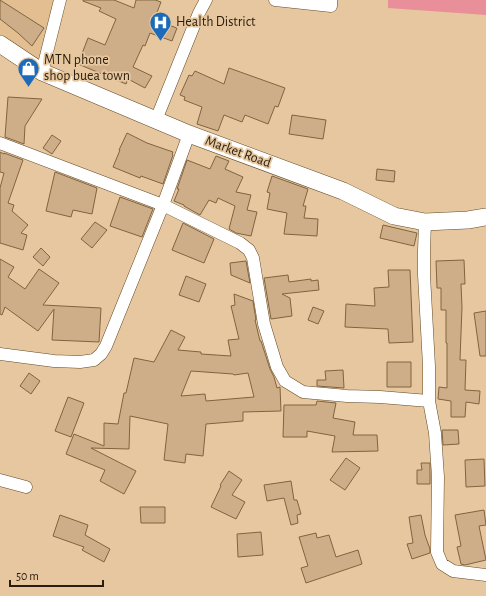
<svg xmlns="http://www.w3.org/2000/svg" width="486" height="596" font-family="'Alegreya Sans',sans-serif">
<rect width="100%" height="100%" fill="#e7c79f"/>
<!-- built -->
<path fill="#e3be90" d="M 0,0 L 57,0 L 41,66 L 0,39 Z"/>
<!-- park -->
<path fill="#e98f99" d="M 388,0 L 486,0 L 486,15 L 388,8 Z"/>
<!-- building -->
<path fill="#ceae88" stroke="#80643f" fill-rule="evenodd" d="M 0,0 L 44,28 L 32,46 L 18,33 L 0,19 Z
M 83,0 L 114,0 L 134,8 L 136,0 L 155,0 L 161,2 L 154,20 L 177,28 L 172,41 L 150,33 L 145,46 L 143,45 L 133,67 L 152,76 L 145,88 L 128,79 L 126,84 L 78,64 L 88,38 L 105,45 L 116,19 L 99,11 L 101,8 L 83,1 Z
M 229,68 L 285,88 L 278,107 L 275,106 L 268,124 L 245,115 L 242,122 L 224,115 L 218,131 L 197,124 L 202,107 L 184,100 L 185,97 L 180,95 L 189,75 L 192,76 L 195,71 L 224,84 Z
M 8,97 L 42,99 L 25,126 L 24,144 L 5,137 Z
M 292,115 L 326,120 L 323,139 L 289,134 Z
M 127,133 L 147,143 L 173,152 L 172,154 L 173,155 L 163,184 L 141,176 L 140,178 L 113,167 L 120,150 L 119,150 Z
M 52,135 L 61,141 L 52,154 L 43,148 Z
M 0,152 L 4,154 L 4,153 L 23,160 L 8,203 L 14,205 L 12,211 L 28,225 L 21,233 L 27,235 L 23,250 L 0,243 L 0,188 L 4,173 L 0,172 Z
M 216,156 L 229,161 L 225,169 L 243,177 L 236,192 L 251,195 L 247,210 L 257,212 L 251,236 L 236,233 L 229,229 L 235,206 L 218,198 L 216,203 L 209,200 L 200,215 L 184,206 L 184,205 L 174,201 L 179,189 L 177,189 L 187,160 L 210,169 Z
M 377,169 L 395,171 L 394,182 L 376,180 Z
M 55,172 L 97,188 L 92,214 L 73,210 L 71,217 L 46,211 Z
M 272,176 L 308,189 L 303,206 L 306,206 L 304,218 L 318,219 L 317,236 L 284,234 L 287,213 L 267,209 L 270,193 L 267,192 Z
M 120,197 L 153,209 L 142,237 L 110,226 Z
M 95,222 L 107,230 L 92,248 L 81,239 Z
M 183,223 L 214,239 L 204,263 L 172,250 Z
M 383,225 L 417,233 L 414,246 L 380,238 Z
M 41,248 L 50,257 L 43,266 L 33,257 Z
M 0,259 L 14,267 L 8,277 L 25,289 L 39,269 L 59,283 L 43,305 L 101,308 L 99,342 L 52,340 L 54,309 L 38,331 L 5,307 L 2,315 L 0,314 Z
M 464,260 L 465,284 L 461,284 L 462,307 L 460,360 L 466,360 L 465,390 L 480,391 L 479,404 L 466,402 L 465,417 L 451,417 L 451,401 L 438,399 L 439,387 L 447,388 L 447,343 L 446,343 L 446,310 L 441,310 L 441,288 L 437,288 L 436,261 Z
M 246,261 L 250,283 L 231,275 L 230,263 Z
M 388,270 L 410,270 L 413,342 L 389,343 L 388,329 L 345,327 L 346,304 L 375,306 L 374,288 L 389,287 Z
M 288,275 L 289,282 L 311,279 L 311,281 L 318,280 L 319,290 L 282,294 L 290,298 L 292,316 L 271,319 L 264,278 Z
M 186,276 L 206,284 L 199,302 L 179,295 Z
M 234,294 L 253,301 L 256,320 L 255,320 L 260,341 L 261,341 L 270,369 L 274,377 L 277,388 L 280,387 L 281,411 L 243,412 L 243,421 L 206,424 L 203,456 L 186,454 L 185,463 L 164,460 L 168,424 L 130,416 L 129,449 L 91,448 L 136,471 L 124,494 L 100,481 L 105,470 L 66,454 L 74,434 L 104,446 L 104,423 L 118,424 L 124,393 L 126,393 L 134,358 L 154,362 L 171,330 L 185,337 L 178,350 L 201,352 L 201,354 L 231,356 L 228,340 L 239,339 L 231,306 L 235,305 ZM 191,371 L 233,374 L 234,375 L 248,373 L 254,397 L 206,401 L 205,394 L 181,396 Z
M 313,307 L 324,311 L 318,324 L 308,320 Z
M 486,311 L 486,356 L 480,356 L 474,313 Z
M 387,362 L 411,362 L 411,387 L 387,387 Z
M 343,370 L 344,388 L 317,386 L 317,380 L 326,380 L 325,371 Z
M 29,373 L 40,381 L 31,394 L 20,386 Z
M 68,397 L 84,403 L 71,437 L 55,431 Z
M 317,401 L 336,403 L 333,418 L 355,422 L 353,435 L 377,435 L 378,451 L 332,452 L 335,436 L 307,431 L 307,437 L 283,437 L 284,405 L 316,405 Z
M 442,430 L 458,430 L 459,444 L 443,445 Z
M 346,458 L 360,468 L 345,490 L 330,480 Z
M 484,459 L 485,486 L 466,487 L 465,460 Z
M 421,463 L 430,463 L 430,484 L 417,484 L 417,470 L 422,470 Z
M 229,471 L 242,480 L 232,495 L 245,502 L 236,519 L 211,507 L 221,486 L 220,485 Z
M 291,481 L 294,500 L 297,500 L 301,514 L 297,515 L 298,523 L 291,525 L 284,498 L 267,501 L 264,485 Z
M 140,507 L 165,507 L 165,523 L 141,523 Z
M 484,510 L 486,525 L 479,526 L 486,560 L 465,565 L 461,564 L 457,547 L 461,546 L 455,515 Z
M 60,515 L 88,525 L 85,535 L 110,549 L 104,562 L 82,550 L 84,547 L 53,536 Z
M 421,515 L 425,535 L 430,549 L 430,553 L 412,559 L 407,544 L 413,543 L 409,517 Z
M 261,532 L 263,555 L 238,557 L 237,534 Z
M 316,533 L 317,538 L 329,535 L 336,557 L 358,550 L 362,564 L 306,583 L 301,568 L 308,566 L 299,537 Z"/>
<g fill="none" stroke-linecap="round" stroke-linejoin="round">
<defs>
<path id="minor" d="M 275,0 L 331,6 L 331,0
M 42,72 L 60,0
M 156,120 L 199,13 L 206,0
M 0,143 L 163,205 L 240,243 L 249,250 L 253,258 L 264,324 L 277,367 L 285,381 L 303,392 L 347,396 L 380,397 L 429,401
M 425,222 L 424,251 L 424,275 L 429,366 L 429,401 L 435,433 L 438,477 L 437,552 L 442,564 L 453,571 L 486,575
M 0,354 L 54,361 L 80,362 L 94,360 L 101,354 L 106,346 L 163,205 L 189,134
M 0,480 L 26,487"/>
<path id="secondary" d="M 0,44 L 42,72 L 189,134 L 343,191 L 394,216 L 425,222 L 468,220 L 486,217"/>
</defs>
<!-- minor casing -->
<use href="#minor" stroke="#644925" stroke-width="13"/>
<!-- secondary casing -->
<use href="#secondary" stroke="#644925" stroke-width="18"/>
<!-- minor -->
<use href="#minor" stroke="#fff" stroke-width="12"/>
<!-- secondary -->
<use href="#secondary" stroke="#fff" stroke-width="17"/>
</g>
<!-- icons -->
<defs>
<symbol id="hospital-pin" viewBox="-11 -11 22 30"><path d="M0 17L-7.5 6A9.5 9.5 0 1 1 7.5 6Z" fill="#1b6bba" stroke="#e7c79f"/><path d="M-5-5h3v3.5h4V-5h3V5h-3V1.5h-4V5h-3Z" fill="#fff"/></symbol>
<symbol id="shop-pin" viewBox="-11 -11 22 30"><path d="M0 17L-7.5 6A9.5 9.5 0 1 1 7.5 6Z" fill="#1b6bba" stroke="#e7c79f"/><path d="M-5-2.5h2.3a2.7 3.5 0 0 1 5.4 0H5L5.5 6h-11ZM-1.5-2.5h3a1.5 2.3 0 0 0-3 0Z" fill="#fff"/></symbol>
</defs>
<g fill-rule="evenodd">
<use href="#hospital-pin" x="148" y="10" width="25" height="34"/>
<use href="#shop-pin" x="16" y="56" width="25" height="34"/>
</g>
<g text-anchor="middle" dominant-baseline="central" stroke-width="3.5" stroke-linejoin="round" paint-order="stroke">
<!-- poi labels -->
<g font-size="14" fill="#291d0d" stroke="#e7c79f" text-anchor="start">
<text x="176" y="22">Health District</text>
<text x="44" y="60">MTN phone<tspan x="44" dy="16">shop buea town</tspan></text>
</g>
<!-- street labels -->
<g font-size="14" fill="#291d0d" stroke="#e7c79f">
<text transform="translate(238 152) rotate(20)">Market Road</text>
</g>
</g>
<!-- scale -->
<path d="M10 580v6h93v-6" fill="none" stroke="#291d0d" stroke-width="2"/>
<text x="16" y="580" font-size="12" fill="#291d0d" stroke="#e7c79f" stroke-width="3" paint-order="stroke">50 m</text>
</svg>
